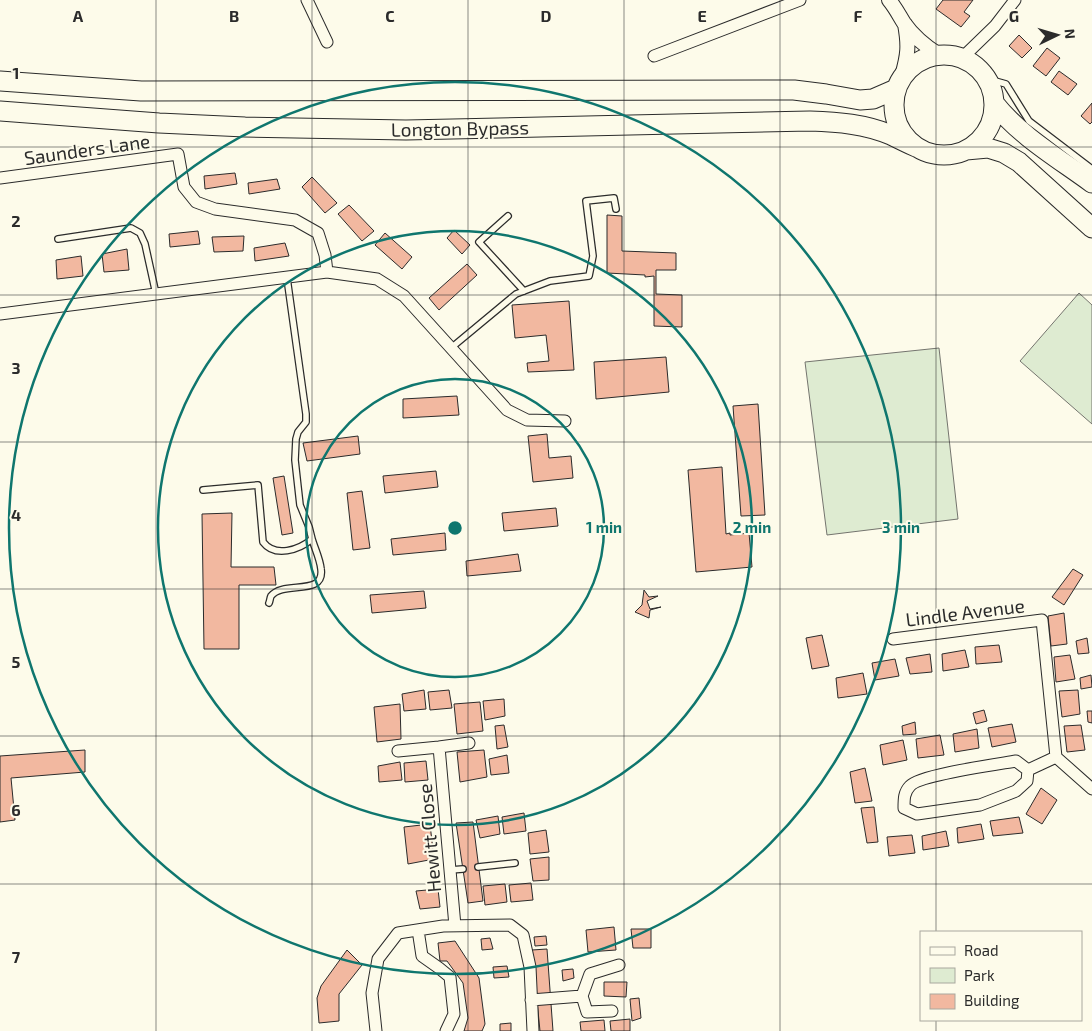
<svg xmlns="http://www.w3.org/2000/svg" width="1092" height="1031" font-family="'Exo 2',sans-serif">
<rect width="100%" height="100%" fill="#fdfbea"/>
<!-- green -->
<path fill="#deebd1" stroke="#74746e" d="M 1079,293 L 1092,305 L 1092,424 L 1020,361 Z
M 939,348 L 958,519 L 827,535 L 805,362 Z"/>
<!-- building -->
<path fill="#f2b8a0" stroke="#2b2b2b" d="M 943,0 L 973,0 L 964,12 L 970,16 L 961,27 L 936,9 Z
M 1019,35 L 1032,48 L 1022,58 L 1009,46 Z
M 1047,48 L 1060,58 L 1046,76 L 1033,66 Z
M 1059,71 L 1077,84 L 1068,95 L 1051,82 Z
M 1092,103 L 1092,122 L 1090,124 L 1081,116 Z
M 235,173 L 237,184 L 205,189 L 204,176 Z
M 312,177 L 337,203 L 325,213 L 302,187 Z
M 277,179 L 280,189 L 249,194 L 248,183 Z
M 349,205 L 374,231 L 362,241 L 338,214 Z
M 607,215 L 622,216 L 622,251 L 676,253 L 676,270 L 656,270 L 656,294 L 682,295 L 682,327 L 654,326 L 654,276 L 645,277 L 645,275 L 607,273 Z
M 454,230 L 470,245 L 462,254 L 447,238 Z
M 198,231 L 200,244 L 170,247 L 169,234 Z
M 385,233 L 412,257 L 402,269 L 375,245 Z
M 244,236 L 243,251 L 214,252 L 212,237 Z
M 285,243 L 289,256 L 255,261 L 254,248 Z
M 127,249 L 129,270 L 104,272 L 102,254 Z
M 81,256 L 83,276 L 57,279 L 56,260 Z
M 467,264 L 477,275 L 439,310 L 429,298 Z
M 569,301 L 574,370 L 528,372 L 527,363 L 549,361 L 546,335 L 515,338 L 512,305 Z
M 666,357 L 669,392 L 596,399 L 594,362 Z
M 457,396 L 459,415 L 403,418 L 403,399 Z
M 758,404 L 765,515 L 741,516 L 733,406 Z
M 547,434 L 549,458 L 571,456 L 573,478 L 533,482 L 528,436 Z
M 358,436 L 360,454 L 307,461 L 303,443 Z
M 722,467 L 726,534 L 730,533 L 730,535 L 749,533 L 752,567 L 696,572 L 688,470 Z
M 436,471 L 438,487 L 385,493 L 383,476 Z
M 284,476 L 293,533 L 282,535 L 273,478 Z
M 362,491 L 370,548 L 353,550 L 347,493 Z
M 556,508 L 558,526 L 504,531 L 502,513 Z
M 232,513 L 231,567 L 274,567 L 276,585 L 239,585 L 239,649 L 204,649 L 202,514 Z
M 445,533 L 446,550 L 393,555 L 391,539 Z
M 518,554 L 521,571 L 467,576 L 466,561 Z
M 1073,569 L 1083,575 L 1064,605 L 1052,597 Z
M 644,590 L 649,597 L 658,596 L 647,601 L 650,609 L 661,607 L 650,610 L 649,618 L 635,612 L 642,605 Z
M 424,591 L 426,608 L 372,613 L 370,595 Z
M 1064,613 L 1067,644 L 1051,646 L 1048,616 Z
M 822,635 L 829,666 L 812,669 L 806,638 Z
M 1087,638 L 1089,653 L 1078,654 L 1076,641 Z
M 999,645 L 1002,662 L 976,664 L 975,647 Z
M 965,650 L 969,667 L 943,671 L 942,654 Z
M 930,654 L 932,672 L 910,674 L 906,658 Z
M 1070,655 L 1075,679 L 1056,682 L 1054,657 Z
M 895,659 L 899,676 L 875,680 L 872,663 Z
M 863,673 L 867,694 L 838,698 L 836,678 Z
M 1091,675 L 1092,687 L 1081,689 L 1080,678 Z
M 424,690 L 426,709 L 404,711 L 402,694 Z
M 449,690 L 452,708 L 430,710 L 428,692 Z
M 1078,690 L 1080,714 L 1062,717 L 1059,691 Z
M 504,699 L 505,716 L 485,720 L 483,701 Z
M 480,702 L 483,731 L 457,734 L 454,704 Z
M 400,704 L 401,739 L 377,742 L 374,707 Z
M 984,710 L 987,721 L 976,724 L 973,713 Z
M 1087,711 L 1092,711 L 1092,723 L 1088,722 Z
M 915,722 L 916,734 L 903,735 L 902,726 Z
M 1012,724 L 1016,742 L 992,747 L 988,728 Z
M 504,725 L 508,747 L 497,749 L 495,726 Z
M 1081,725 L 1085,750 L 1067,752 L 1064,726 Z
M 977,729 L 979,748 L 955,752 L 953,734 Z
M 940,735 L 944,755 L 918,758 L 916,739 Z
M 903,740 L 907,760 L 883,765 L 880,745 Z
M 85,750 L 85,772 L 11,778 L 15,820 L 0,822 L 0,756 Z
M 484,750 L 487,777 L 460,782 L 457,752 Z
M 507,755 L 509,773 L 491,775 L 489,759 Z
M 426,761 L 428,780 L 405,782 L 404,763 Z
M 400,762 L 402,780 L 379,782 L 378,766 Z
M 865,768 L 872,801 L 855,803 L 850,772 Z
M 1041,788 L 1057,800 L 1042,824 L 1026,814 Z
M 874,807 L 878,842 L 867,843 L 861,808 Z
M 524,813 L 526,831 L 504,834 L 502,817 Z
M 498,816 L 500,834 L 480,838 L 476,820 Z
M 1019,817 L 1023,833 L 993,836 L 990,821 Z
M 473,822 L 483,901 L 468,903 L 456,823 Z
M 430,824 L 434,859 L 408,864 L 404,827 Z
M 981,824 L 984,839 L 958,843 L 957,828 Z
M 546,830 L 549,852 L 530,854 L 528,833 Z
M 946,831 L 949,846 L 923,850 L 922,836 Z
M 912,835 L 915,853 L 889,856 L 887,837 Z
M 549,857 L 549,880 L 533,881 L 530,859 Z
M 531,883 L 533,900 L 511,902 L 509,885 Z
M 505,884 L 507,902 L 485,905 L 483,886 Z
M 438,889 L 440,907 L 420,909 L 416,891 Z
M 614,927 L 616,950 L 588,952 L 586,930 Z
M 631,929 L 651,929 L 651,948 L 633,948 Z
M 546,936 L 547,945 L 535,946 L 534,937 Z
M 490,938 L 493,949 L 482,950 L 481,939 Z
M 455,941 L 479,978 L 485,1024 L 482,1031 L 464,1031 L 468,1018 L 463,983 L 447,961 L 440,961 L 438,943 Z
M 547,949 L 553,1031 L 540,1031 L 532,950 Z
M 347,950 L 362,965 L 339,994 L 339,1021 L 319,1023 L 317,998 L 321,986 Z
M 507,966 L 509,977 L 494,978 L 493,967 Z
M 573,969 L 574,978 L 563,981 L 562,970 Z
M 604,982 L 627,982 L 626,997 L 604,996 Z
M 639,998 L 641,1018 L 632,1021 L 630,999 Z
M 630,1019 L 630,1031 L 611,1031 L 610,1021 Z
M 604,1020 L 605,1031 L 581,1031 L 580,1022 Z
M 511,1023 L 511,1031 L 500,1031 L 500,1024 Z"/>
<g fill="none" stroke-linecap="round" stroke-linejoin="round">
<defs>
<path id="service" d="M 988,79 L 1006,84 L 1029,121 L 1092,169
M 508,216 L 479,242 L 524,291
M 58,239 L 131,228 L 140,233 L 145,244 L 156,294
M 451,348 L 516,294 L 550,281 L 589,276 L 593,256 L 586,201 L 614,198 L 616,209
M 203,490 L 258,485 L 263,542 C 275,558 299,550 312,539 L 309,527 L 300,505 L 295,460 L 296,439 L 298,432 L 306,422 L 306,414 L 287,278
M 269,603 C 270,601 270,598 271,596 C 283,580 325,597 321,569 C 320,559 315,549 312,539
M 478,867 L 515,863
M 450,870 L 463,869"/>
<path id="minor" d="M 307,0 L 327,42
M 654,56 L 800,0
M 962,58 L 995,26 L 1015,0
M 0,178 L 178,154 L 184,187 L 196,202 L 215,209 L 295,220 L 318,233 L 325,255 L 327,272
M 0,314 L 327,272 L 377,279 L 404,296 L 507,410 L 527,420 L 565,421
M 893,639 L 1042,620 L 1056,757 L 1092,789
M 439,747 L 455,926
M 398,751 L 439,747 L 469,743
M 1016,761 L 1028,770 L 1027,781 L 1016,791 L 980,805 L 917,814 L 904,808 C 904,799 904,792 910,786 C 919,775 999,764 1016,761 Z
M 1028,770 L 1056,757
M 418,930 L 422,956 L 439,968 L 450,977 L 454,1014 L 446,1031
M 582,996 L 590,974 L 619,965
M 531,1000 L 582,996 L 587,1012 L 612,1011
M 376,1031 L 372,993 L 378,959 L 398,933 L 443,926 L 510,925 L 523,935 L 530,967 L 533,1031"/>
<path id="tertiary" d="M 889,0 C 895,7 899,15 904,23 C 913,36 925,46 939,55
M 902,76 C 908,55 909,46 905,24"/>
<path id="trunk" d="M894 105a50 50 0 1 1 100 0a50 50 0 1 1-100 0Z
M 0,81 L 141,91 L 794,90 L 826,94 L 860,100 L 873,99 L 896,89
M 994,103 C 1020,136 1058,158 1092,183
M 0,111 L 159,123 L 245,127 L 406,130 L 810,121 C 838,122 865,124 891,135 C 899,139 907,143 916,147
M 966,150 L 988,148 L 1004,153 L 1019,162 L 1092,228"/>
</defs>
<!-- service casing -->
<use href="#service" stroke="#2b2b2b" stroke-width="8"/>
<!-- minor casing -->
<use href="#minor" stroke="#2b2b2b" stroke-width="13"/>
<!-- tertiary casing -->
<use href="#tertiary" stroke="#2b2b2b" stroke-width="16"/>
<!-- trunk casing -->
<use href="#trunk" stroke="#2b2b2b" stroke-width="21"/>
<!-- service -->
<use href="#service" stroke="#fdfbea" stroke-width="5.5"/>
<!-- minor -->
<use href="#minor" stroke="#fdfbea" stroke-width="11"/>
<!-- tertiary -->
<use href="#tertiary" stroke="#fdfbea" stroke-width="14"/>
<!-- trunk -->
<use href="#trunk" stroke="#fdfbea" stroke-width="19"/>
</g>
<!-- grid -->
<path fill="none" stroke="#2b2b2b" stroke-width="1" stroke-opacity="0.55" d="M 156,0 L 156,1031M 312,0 L 312,1031M 468,0 L 468,1031M 624,0 L 624,1031M 780,0 L 780,1031M 936,0 L 936,932M 0,147 L 1092,147M 0,295 L 1092,295M 0,442 L 1092,442M 0,589 L 1092,589M 0,736 L 1092,736M 0,884 L 1092,884M 936,1020 L 936,1031"/>
<!-- distance rings -->
<g fill="none" stroke="#0f766e" stroke-width="2.5">
<circle cx="455" cy="528" r="149"/>
<circle cx="455" cy="528" r="297"/>
<circle cx="455" cy="528" r="446"/>
</g>
<g text-anchor="middle" dominant-baseline="central" stroke-width="4" stroke-linejoin="round" paint-order="stroke">
<!-- street labels -->
<g font-size="19" fill="#2b2b2b" stroke="#fdfbea">
<text transform="translate(460 128) rotate(-1)">Longton Bypass</text>
<text transform="translate(87 149) rotate(-8)">Saunders Lane</text>
<text transform="translate(965 612) rotate(-7)">Lindle Avenue</text>
<text transform="translate(429 838) rotate(-95)">Hewitt Close</text>
</g>
</g>
<g font-size="16" text-anchor="middle" font-weight="bold" fill="#2b2b2b" stroke="#fdfbea" stroke-width="4" stroke-linejoin="round" paint-order="stroke">
<text x="78" y="22">A</text>
<text x="234" y="22">B</text>
<text x="390" y="22">C</text>
<text x="546" y="22">D</text>
<text x="702" y="22">E</text>
<text x="858" y="22">F</text>
<text x="1014" y="22">G</text>
<text x="16" y="79">1</text>
<text x="16" y="227">2</text>
<text x="16" y="374">3</text>
<text x="16" y="521">4</text>
<text x="16" y="668">5</text>
<text x="16" y="816">6</text>
<text x="16" y="963">7</text>
</g>
<circle cx="455" cy="528" r="8" fill="#0f766e" stroke="#fdfbea" stroke-width="2.5"/>
<g font-size="15" text-anchor="middle" font-weight="bold" fill="#0f766e" stroke="#fdfbea" stroke-width="4" stroke-linejoin="round" paint-order="stroke">
<text x="604" y="533">1 min</text>
<text x="752" y="533">2 min</text>
<text x="901" y="533">3 min</text>
</g>
<!-- legend -->
<rect x="920" y="931" width="162" height="90" fill="#fdfbea" stroke="#a9a89e"/>
<rect x="930" y="947" width="25" height="8" fill="#fdfbea" stroke="#a9a89e"/>
<text x="964" y="956" font-size="15" fill="#2b2b2b">Road</text>
<rect x="930" y="968" width="25" height="15" fill="#deebd1" stroke="#a9a89e"/>
<text x="964" y="981" font-size="15" fill="#2b2b2b">Park</text>
<rect x="930" y="994" width="25" height="15" fill="#f2b8a0" stroke="#a9a89e"/>
<text x="964" y="1006" font-size="15" fill="#2b2b2b">Building</text>
<!-- north arrow -->
<g transform="translate(1057 35) rotate(85)" stroke="#fdfbea" stroke-width="4" paint-order="stroke">
<path d="M0-4L9 19L0 12L-9 19Z" fill="#2b2b2b"/>
<text y="-8" font-size="14" font-weight="bold" text-anchor="middle" fill="#2b2b2b">N</text>
</g>
</svg>
